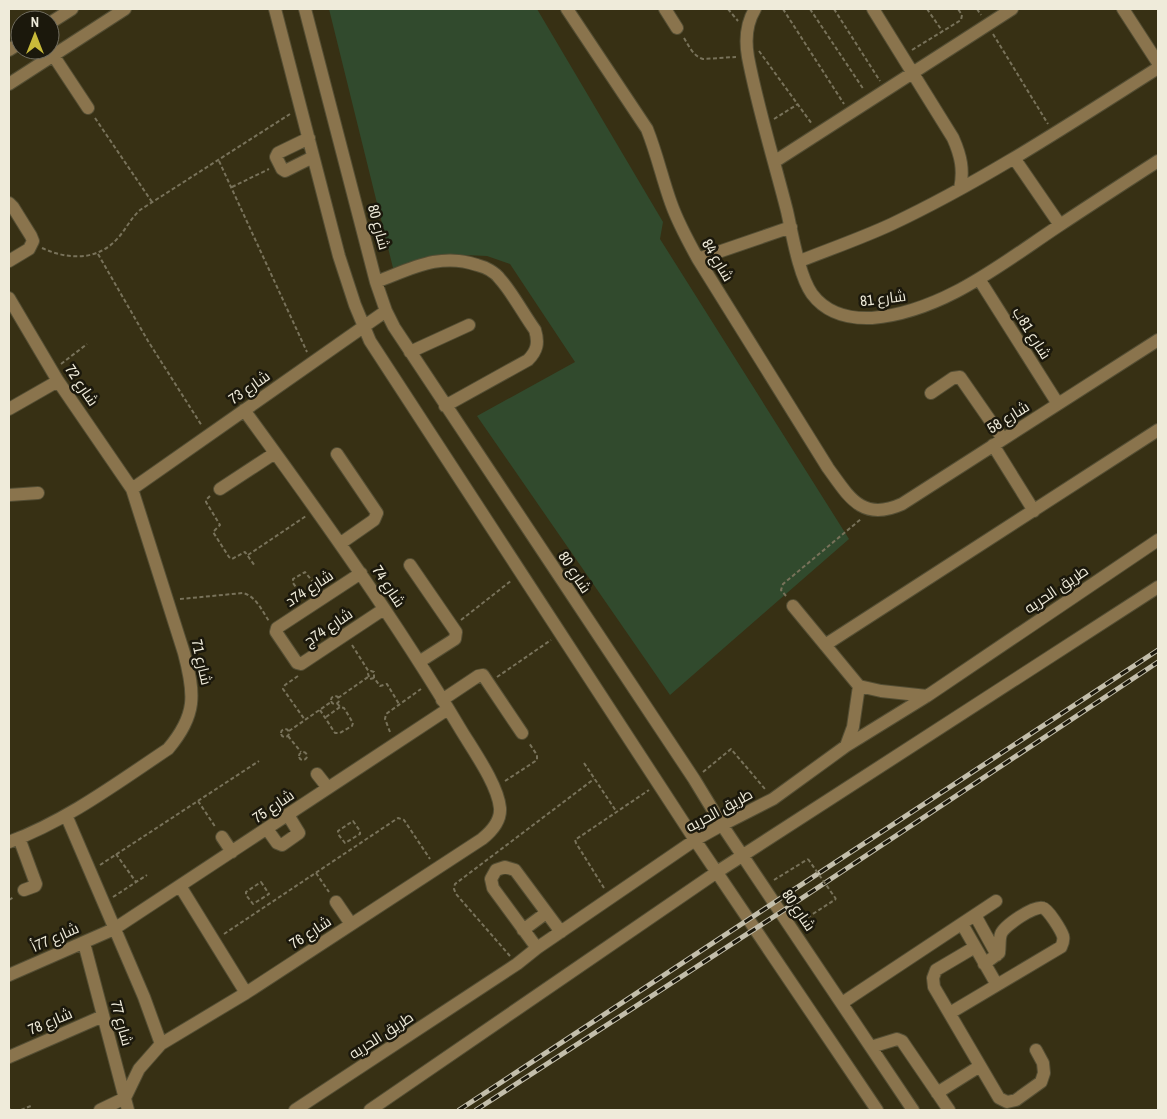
<svg xmlns="http://www.w3.org/2000/svg" width="1167" height="1119" font-family="'Archivo Narrow',Cairo,sans-serif">
<rect width="100%" height="100%" fill="#373014"/>
<!-- green -->
<path fill="#314a2d" d="M 329,9 L 537,9 L 663,222 L 660,239 L 849,539 L 670,695 L 477,416 L 575,362 L 510,264 L 487,256 L 465,255 L 442,256 L 395,276 Z"/>
<g fill="none" stroke-linecap="round" stroke-linejoin="round">
<defs>
<path id="minor" d="M 275,9 L 339,256 L 355,305 L 370,341 L 695,840 L 877,1110
M 305,9 L 376,282 L 386,311 L 394,327 L 694,779 L 722,825 L 913,1110
M 567,9 L 647,129 C 657,154 662,178 671,203 C 678,223 688,241 698,259 L 828,468 C 849,497 862,522 902,504 L 1158,340
M 665,9 L 677,28
M 755,9 C 746,24 745,40 748,57 C 758,109 774,160 787,211 C 792,233 799,276 812,294 C 827,314 849,319 872,318 C 942,312 1000,265 1057,227 C 1090,205 1124,183 1158,161
M 873,9 L 953,138 C 961,156 964,170 960,189
M 1123,9 L 1158,63
M 50,23 L 72,9
M 9,50 L 20,43
M 53,55 L 88,108
M 9,84 L 125,9
M 309,138 L 278,153 L 276,157 L 282,169 L 285,171 L 313,157
M 1014,158 L 1060,225
M 774,162 L 1012,9
M 9,203 L 13,207 L 31,236 L 33,241 L 29,249 L 9,261
M 698,259 L 791,227
M 800,261 C 830,249 862,238 892,224 C 985,180 1071,123 1158,68
M 979,279 L 1058,404
M 376,282 C 411,269 440,252 477,265 C 485,267 495,272 500,279 C 512,292 524,315 535,330 C 539,343 537,351 528,360 L 445,406
M 9,298 L 58,381 L 132,489 L 184,653 C 195,694 197,715 168,749 C 117,783 66,821 9,842
M 410,352 L 469,325
M 931,393 L 953,378 L 960,377 L 1003,439
M 9,409 L 58,381
M 993,445 L 1034,511
M 337,454 L 377,513 L 374,520 L 341,543
M 132,489 L 386,311
M 220,489 L 275,453
M 9,495 L 38,493
M 410,565 L 456,632 L 455,639 L 419,662
M 361,573 L 277,628 L 276,632 L 297,663 L 301,664 L 384,609
M 793,606 L 859,686 L 881,691 L 927,696
M 825,645 L 1158,430
M 442,700 L 478,676 L 483,675 L 522,733
M 846,746 L 853,727 L 859,686
M 317,774 L 328,788
M 66,815 L 144,997 L 161,1044
M 267,829 L 277,843 L 282,845 L 299,833 L 288,815
M 222,837 L 232,852
M 19,838 L 36,884 L 35,886 L 24,890
M 180,886 L 246,993
M 336,902 L 351,924
M 975,915 L 997,955
M 962,924 L 997,985
M 523,930 L 546,913
M 84,943 L 128,1110
M 975,947 L 936,970 L 933,978 L 934,987 L 999,1098 L 1007,1102 L 1016,1100 L 1041,1082 L 1044,1073 L 1043,1063 L 1036,1050
M 537,948 L 493,888 L 491,879 L 496,870 L 505,867 L 515,870 L 561,932
M 9,975 L 114,929 L 448,709
M 842,1003 L 996,901
M 950,1013 L 1061,947 C 1063,943 1064,940 1063,936 C 1061,930 1048,909 1043,908 C 1034,905 1004,926 1001,934 C 999,939 1000,947 999,953 L 984,964
M 871,1047 L 897,1039 L 902,1041 L 949,1110
M 9,1057 L 103,1016
M 937,1093 L 980,1066
M 100,1110 L 125,1098 L 139,1069 L 161,1044 L 246,993 L 482,839 C 492,831 501,821 500,808 C 498,785 473,750 461,730 C 395,619 320,514 244,410
M 295,1110 L 517,964 L 537,948 L 695,840 L 722,825 L 773,799 L 846,746 L 927,696 L 1158,540
M 370,1110 L 717,872 L 1158,587"/>
</defs>
<!-- minor casing -->
<use href="#minor" stroke="#544e34" stroke-width="14"/>
<!-- path -->
<path stroke="#78725a" stroke-width="2" stroke-dasharray="4 2.5" stroke-linecap="butt" d="M 728,9 L 738,21
M 783,9 L 844,104
M 810,9 L 864,90
M 834,9 L 880,81
M 927,9 L 943,32
M 977,9 L 981,15
M 993,34 L 1048,124
M 684,38 C 689,46 693,56 703,59 L 736,57
M 912,50 L 961,20 L 962,15 L 958,9
M 759,51 L 812,124
M 95,118 L 152,202
M 774,119 L 798,104
M 219,161 L 307,352
M 232,187 L 269,169
M 42,248 C 68,260 98,261 118,238 C 126,229 131,218 140,210 L 290,114
M 98,254 L 148,341 L 202,426
M 61,364 L 87,344
M 210,496 L 206,500 L 206,502 L 220,525 L 213,532 L 229,557 L 232,559 L 245,552 L 255,566
M 248,555 L 306,516
M 786,596 L 781,590 L 783,584 L 861,519
M 303,597 L 293,583 L 293,579 L 305,572 L 317,587
M 180,599 L 243,593 C 256,596 262,611 269,621
M 461,620 L 512,580
M 352,645 L 369,672
M 298,676 L 285,685 L 283,689 L 305,720
M 497,677 L 551,640
M 374,678 L 370,679 L 368,674 L 371,671 L 374,672 L 374,678 L 380,686 L 387,684 L 399,704
M331 700a4 4 0 1 1 8 0a4 4 0 1 1-8 0Z
M 338,698 L 368,677
M 320,710 L 335,733 L 340,733 L 352,726 L 353,723 L 344,708 L 340,707 L 337,703
M 326,717 L 340,707
M281 733a4 4 0 1 1 8 0a4 4 0 1 1-8 0Z
M 289,731 L 331,702
M 390,732 L 385,719 L 386,714 L 421,689
M 288,736 L 301,752
M299 756a4 4 0 1 1 8 0a4 4 0 1 1-8 0Z
M 584,763 L 616,811
M 703,772 L 731,749 L 765,789
M 505,781 L 537,760 L 537,755 L 529,743
M 198,801 L 216,828
M 353,821 L 360,831 L 360,834 L 345,843 L 338,834 L 338,831 Z
M 116,854 L 136,882
M 100,865 L 259,761
M 316,873 L 329,892
M 774,880 L 808,859
M 261,882 L 269,894 L 253,904 L 246,895 L 246,892 Z
M 604,888 L 576,843 L 575,840 L 649,790
M 113,897 L 147,875
M 9,900 L 14,897
M 802,921 L 836,899
M 224,934 L 398,818 L 404,820 L 430,859
M 510,956 L 456,894 L 454,889 L 455,884 L 594,779
M 9,1108 L 10,1110
M 21,1110 L 33,1105"/>
<!-- minor -->
<use href="#minor" stroke="#8a744d" stroke-width="12"/>
<defs>
<path id="rail" d="M 459,1110 L 1158,650
M 476,1110 L 781,912 L 1158,662"/>
</defs>
<!-- rail casing -->
<use href="#rail" stroke="#c3beab" stroke-width="5"/>
<!-- rail -->
<use href="#rail" stroke="#1b180c" stroke-width="3" stroke-dasharray="9" stroke-linecap="butt"/>
<!-- path-bridge -->
<path stroke="#78725a" stroke-width="2" stroke-dasharray="4 2.5" stroke-linecap="butt" d="M 808,859 L 836,899"/>
</g>
<g text-anchor="middle" dominant-baseline="central" stroke-width="5" stroke-linejoin="round" paint-order="stroke">
<!-- street labels -->
<g font-size="15" fill="#efebda" stroke="#1b180c">
<text transform="translate(379 227) rotate(75)">شارع 80</text>
<text transform="translate(718 260) rotate(59)">شارع 84</text>
<text transform="translate(883 298) rotate(-7)">شارع 81</text>
<text transform="translate(1032 333) rotate(58)">شارع 81ب</text>
<text transform="translate(82 385) rotate(56)">شارع 72</text>
<text transform="translate(249 387) rotate(-35)">شارع 73</text>
<text transform="translate(1008 417) rotate(-32)">شارع 58</text>
<text transform="translate(575 572) rotate(57)">شارع 80</text>
<text transform="translate(389 586) rotate(57)">شارع 74</text>
<text transform="translate(309 588) rotate(-33)">شارع 74د</text>
<text transform="translate(1056 589) rotate(-34)">طريق الحريه</text>
<text transform="translate(328 627) rotate(-34)">شارع 74ج</text>
<text transform="translate(202 662) rotate(77)">شارع 71</text>
<text transform="translate(273 806) rotate(-34)">شارع 75</text>
<text transform="translate(719 810) rotate(-29)">طريق الحريه</text>
<text transform="translate(799 910) rotate(56)">شارع 80</text>
<text transform="translate(310 932) rotate(-33)">شارع 76</text>
<text transform="translate(55 937) rotate(-24)">شارع 77أ</text>
<text transform="translate(50 1021) rotate(-23)">شارع 78</text>
<text transform="translate(122 1023) rotate(75)">شارع 77</text>
<text transform="translate(381 1035) rotate(-33)">طريق الحريه</text>
</g>
</g>
<!-- border -->
<rect width="1167" height="1119" fill="none" stroke="#efebda" stroke-width="20"/>
<!-- north arrow -->
<g transform="translate(35 35)"><circle r="24" fill="#1b180c" stroke="#706c5e"/>
<path d="M0-4L9 19L0 12L-9 19Z" fill="#c9ba3a"/>
<text y="-8" font-size="14" font-weight="bold" text-anchor="middle" fill="#efebda">N</text>
</g>
</svg>
